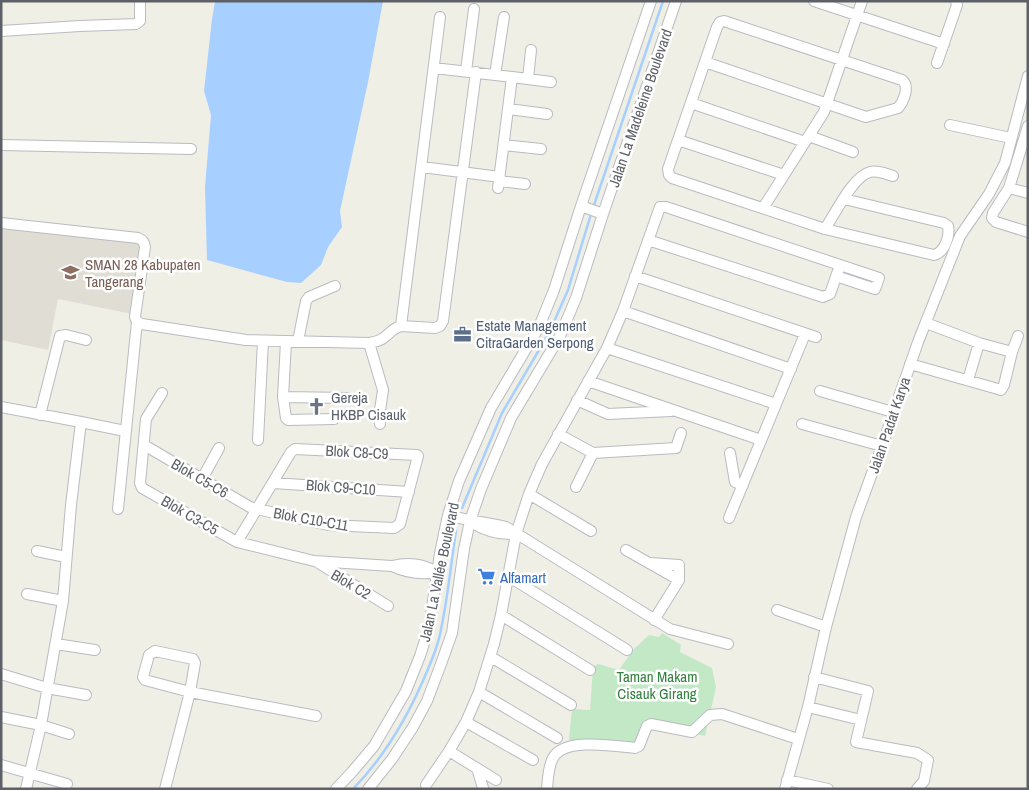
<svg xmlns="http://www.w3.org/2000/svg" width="1029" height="790" font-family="'Archivo Narrow',sans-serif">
<rect width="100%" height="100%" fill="#f0efe6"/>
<!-- education -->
<path fill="#e0ded4" d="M 1,229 L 137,242 L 145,248 L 132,314 L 58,299 L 48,350 L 1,340 Z"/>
<!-- green -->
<path fill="#c2e8c6" d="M 662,633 L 681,645 L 680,652 L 712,668 L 716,687 L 705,736 L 648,723 L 634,751 L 569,740 L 572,709 L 590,710 L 593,667 L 598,664 L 619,670 L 633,650 L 649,635 L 659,637 Z"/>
<!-- water -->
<path fill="#a7cfff" d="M 215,1 L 383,1 L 368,82 L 340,211 L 342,227 L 328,247 L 321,265 L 301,283 L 287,282 L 207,260 L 205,187 L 211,115 L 204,91 L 212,19 Z"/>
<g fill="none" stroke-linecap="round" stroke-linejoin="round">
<!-- stream -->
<path stroke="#a7cfff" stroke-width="2.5" d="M 593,208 L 663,1
M 462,508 L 502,413 L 549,333 L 568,290 L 591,214
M 353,789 C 386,755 410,713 428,669 C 433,657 439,643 441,629 C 448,597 451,563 456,531"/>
<defs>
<path id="minor" d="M 814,1 L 944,44
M 1,31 L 80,26 L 136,24 L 140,21 L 140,1
M 705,62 L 866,117 L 898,108 C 904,101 910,86 902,80 L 724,21 L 720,22 L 717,27 L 668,169 L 669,175 L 672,178 L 825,229 L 934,255 C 945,252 950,236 948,226 L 944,223 L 844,199
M 937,63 L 957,5 L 956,1
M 434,68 L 512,77 L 498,188
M 466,71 L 474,9
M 495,75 L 504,17
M 512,77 L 551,82
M 528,79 L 531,50
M 691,103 L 805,142
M 508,109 L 547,114
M 950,125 L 1011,138
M 1028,126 L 1009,188 L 993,213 L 992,218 L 996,222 L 1028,232
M 809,136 L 853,152
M 678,140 L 784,175
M 1,145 L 191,149
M 504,145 L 541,149
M 422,167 L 500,177
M 499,181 L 525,184
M 1009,188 L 1028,193
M 581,206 L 603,214
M 763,208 L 824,112 L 862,1
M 1,223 L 138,238 C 143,240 144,242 145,247 L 135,317 L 137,322 L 142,324 L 246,340 L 369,343 C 388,341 387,330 401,326 L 435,328 L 440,326 L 443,321 L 476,72
M 825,229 C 835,214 853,176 870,172 C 878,170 886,174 893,176
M 648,240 L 823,297 L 830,294 L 838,271
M 635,276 L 816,337
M 623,311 L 791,369
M 401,326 L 440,17
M 298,341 L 306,301 L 309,297 L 335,286
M 286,342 L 283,397 L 286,418 L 288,420 L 334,419
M 369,343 L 383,390 L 379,417 L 380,424
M 607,348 L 776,404
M 1012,352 L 1018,336
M 910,364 L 998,389 L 1001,390 L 1004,385 L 1012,352 L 979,343 L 926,323
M 968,380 L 979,343
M 588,381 L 761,440
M 820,391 L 893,412
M 162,393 L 146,419 L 140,483 L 142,488 L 237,542 L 314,561 L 392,566 C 409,562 422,564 437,572
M 283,397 L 348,398
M 577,400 L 608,414 L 671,411
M 1,407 L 81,422 L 71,505 L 63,601 L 41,725 L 26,789
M 40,415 L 60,336 L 66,335 L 86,340
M 81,422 L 125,431
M 802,424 L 882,446
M 558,434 L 593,453 L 676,448 L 681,433
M 258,440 L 263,341
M 144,445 L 250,507 L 257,509 L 328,525 L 394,528 L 400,524 L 418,456 L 417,455 L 295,449 L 291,452 C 273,482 255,512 237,542
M 730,453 L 735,482 L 743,485
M 202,479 L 219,448
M 273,483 L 409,492
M 576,487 L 593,453
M 529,494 L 591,531
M 118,509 L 137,322
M 448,515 C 467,521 487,522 506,527 L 670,629 L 728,644
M 729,518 L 805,334
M 471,522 C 485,531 498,535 516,534
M 626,550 L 679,580
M 37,551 L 66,557
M 317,562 L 388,606
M 650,563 L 679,565 L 679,580 L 654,620
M 392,566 C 407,573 420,575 437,572
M 508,576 L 627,650
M 27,594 L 63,601
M 777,610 L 826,627
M 501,615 L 590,670
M 56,644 L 95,650
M 491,657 L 571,705
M 1,674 L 47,688 L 86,695
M 814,677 L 868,691 L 856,742 L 917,753 L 928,760 L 924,781 L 917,789
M 479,692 L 557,738
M 808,707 L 861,720
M 1,717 L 41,725 L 69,734
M 466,722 L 533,760
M 449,751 L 496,780
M 1,765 L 67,784
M 477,768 L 483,788
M 787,780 L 828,789
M 426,785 L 449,751 L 466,722 L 479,692 L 494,644 L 501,615 L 516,534 L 529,494 L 542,464 L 607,348 L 623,311 L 660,207 L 666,207 L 879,278 L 875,289 L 836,276
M 165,789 L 190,692 L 195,663 L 193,659 L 155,651 L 149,655 L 143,677 L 145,680 L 190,692 L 316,716
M 336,789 L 352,772 L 374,746 L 406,691 L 420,656 L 429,628 L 440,553 L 448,515 L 459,481 L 491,408 L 539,327 L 554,290 L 581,206 L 651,1
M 368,789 L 392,759 L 413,727 L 427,701 L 441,664 L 452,633 L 464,549 L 470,521 L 481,489 L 511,418 L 560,336 L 576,298 L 603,214 L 676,1
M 547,789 C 548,779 548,767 553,758 C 564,737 615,746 635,748 L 639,746 L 647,726 L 651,724 L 692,732 L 710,715 L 722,714 L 798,739
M 785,789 L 808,707 L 826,627 L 856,517 L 882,446 L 918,342 L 960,236 L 989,194 L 1005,163 L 1028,76"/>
</defs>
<!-- minor casing -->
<use href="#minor" stroke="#b8bbc0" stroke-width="12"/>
<!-- minor -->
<use href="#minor" stroke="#fff" stroke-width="10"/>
</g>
<!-- icons -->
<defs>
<symbol id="school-bare" viewBox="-9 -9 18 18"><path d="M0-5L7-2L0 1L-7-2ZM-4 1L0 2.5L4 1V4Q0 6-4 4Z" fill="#8d6e63" stroke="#fff" stroke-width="2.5" paint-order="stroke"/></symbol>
<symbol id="office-bare" viewBox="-9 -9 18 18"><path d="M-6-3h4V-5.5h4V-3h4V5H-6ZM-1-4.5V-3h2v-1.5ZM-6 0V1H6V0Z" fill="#5c6f8a" stroke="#fff" stroke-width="2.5" paint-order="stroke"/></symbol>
<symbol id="church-bare" viewBox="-9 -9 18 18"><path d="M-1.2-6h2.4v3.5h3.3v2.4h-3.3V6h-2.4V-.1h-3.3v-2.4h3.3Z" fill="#6b7280" stroke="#fff" stroke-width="2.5" paint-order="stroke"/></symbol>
<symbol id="supermarket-bare" viewBox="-9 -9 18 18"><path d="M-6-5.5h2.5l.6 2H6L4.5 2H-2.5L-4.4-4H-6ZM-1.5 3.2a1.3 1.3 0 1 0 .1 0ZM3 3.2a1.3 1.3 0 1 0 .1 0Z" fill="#3f7fe0" stroke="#fff" stroke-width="2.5" paint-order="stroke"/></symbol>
</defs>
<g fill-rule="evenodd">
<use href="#school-bare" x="58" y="260" width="25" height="25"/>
<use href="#office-bare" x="450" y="322" width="25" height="25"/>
<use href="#church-bare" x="304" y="394" width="25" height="25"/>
<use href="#supermarket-bare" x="474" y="564" width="25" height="25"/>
</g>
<g text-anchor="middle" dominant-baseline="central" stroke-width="5" stroke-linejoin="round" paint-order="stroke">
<!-- street labels -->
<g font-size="15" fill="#5d6167" stroke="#fff">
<text transform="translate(640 108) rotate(-71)">Jalan La Madeleine Boulevard</text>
<text transform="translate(889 425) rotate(-71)">Jalan Padat Karya</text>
<text transform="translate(357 452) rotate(3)">Blok C8-C9</text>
<text transform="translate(200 478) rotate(30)">Blok C5-C6</text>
<text transform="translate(341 487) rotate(4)">Blok C9-C10</text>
<text transform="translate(190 515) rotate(30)">Blok C3-C5</text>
<text transform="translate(311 519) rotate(10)">Blok C10-C11</text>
<text transform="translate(439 572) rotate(-78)">Jalan La Vallée Boulevard</text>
<text transform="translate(351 584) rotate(31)">Blok C2</text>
</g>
<!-- education labels -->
<g font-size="15" fill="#785e54" stroke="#fff" text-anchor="start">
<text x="85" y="264">SMAN 28 Kabupaten<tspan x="85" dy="17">Tangerang</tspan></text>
</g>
<!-- service labels -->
<g font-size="15" fill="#4e5e75" stroke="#fff" text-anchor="start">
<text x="476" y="325">Estate Management<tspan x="476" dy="17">CitraGarden Serpong</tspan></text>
</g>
<!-- worship labels -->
<g font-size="15" fill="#5b616d" stroke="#fff" text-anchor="start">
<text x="331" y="397">Gereja<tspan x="331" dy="17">HKBP Cisauk</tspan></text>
</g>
<!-- shop labels -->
<g font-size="15" fill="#366cbe" stroke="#fff" text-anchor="start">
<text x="500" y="577">Alfamart</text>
</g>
<!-- park labels -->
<g font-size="15" fill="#32813e" stroke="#fff">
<text x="657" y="676">Taman Makam<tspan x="657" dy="17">Cisauk Girang</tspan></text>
</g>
</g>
<!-- border -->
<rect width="1029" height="790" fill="none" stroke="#5d6167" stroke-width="5"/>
</svg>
